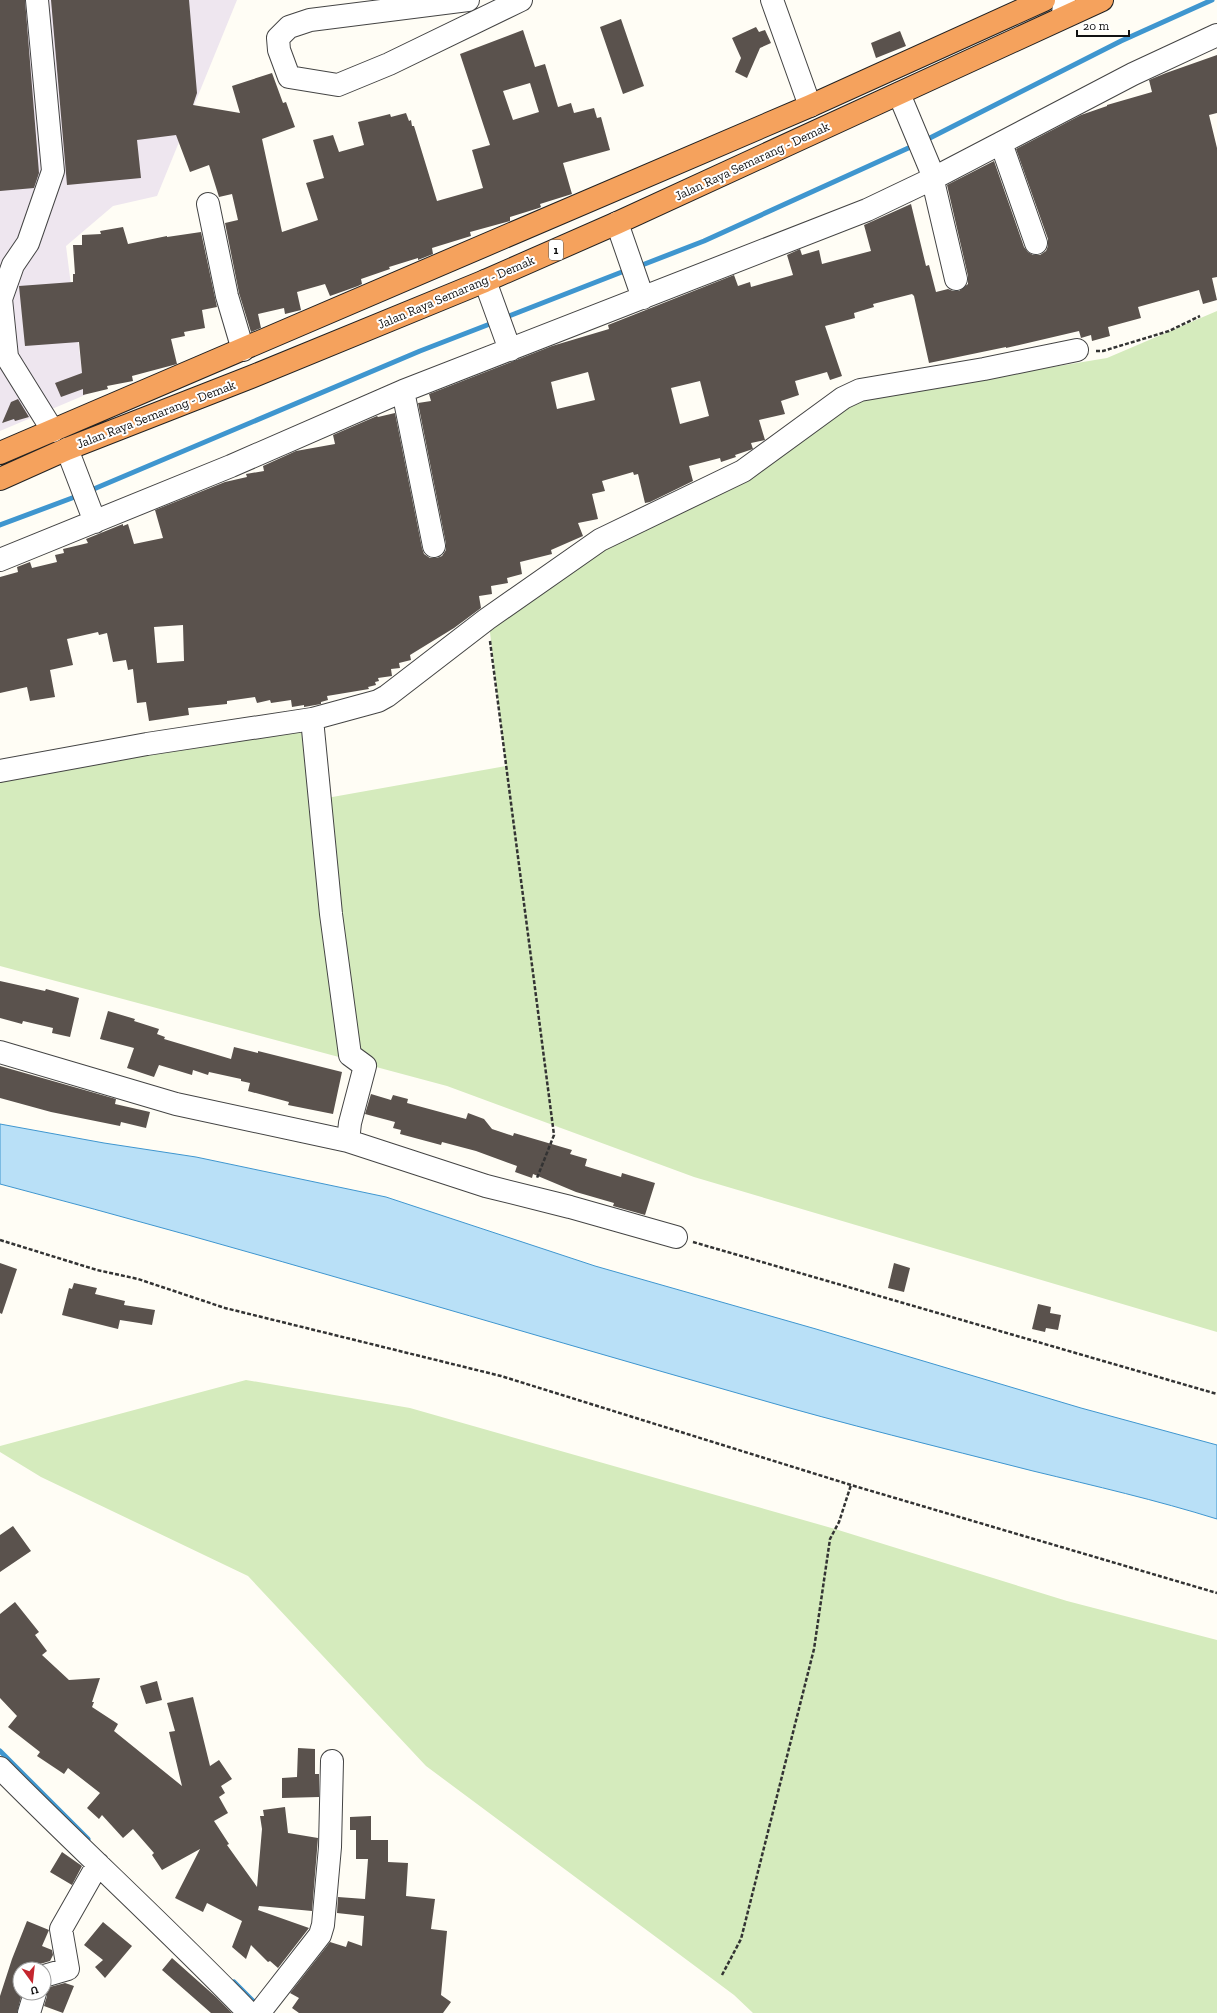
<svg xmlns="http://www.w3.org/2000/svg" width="1217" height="2013" font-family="'Zilla Slab',serif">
<rect width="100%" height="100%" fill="#fffdf5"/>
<!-- industrial -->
<path fill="#eee6ef" d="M 0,0 L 237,0 L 157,196 L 113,206 L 66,246 L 85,395 L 0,431 Z"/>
<!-- green -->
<path fill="#d5ebbd" d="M 1217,311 L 1217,1332 L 694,1177 L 447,1086 L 0,966 L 0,776 L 301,729 L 310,801 L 506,766 L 489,624 L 593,548 L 842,402 L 1107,358 Z
M 246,1380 L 410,1408 L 835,1529 L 1067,1601 L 1217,1640 L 1217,2013 L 753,2013 L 734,1995 L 426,1766 L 248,1576 L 41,1477 L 0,1452 L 0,1446 Z"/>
<!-- water -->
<path fill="#b9e0f7" stroke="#3f96cf" d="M 0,1124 L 104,1143 L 196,1157 L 386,1197 L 595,1266 L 816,1329 L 1081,1408 L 1217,1445 L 1217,1519 C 1156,1500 1095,1486 1033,1471 C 939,1447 844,1424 751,1397 C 500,1326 252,1250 0,1184 Z"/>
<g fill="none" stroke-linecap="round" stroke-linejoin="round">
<!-- stream -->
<path stroke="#3f96cf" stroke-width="5" d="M 924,141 L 1121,41 L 1212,0
M 637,267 L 704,241 L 915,145
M 504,318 L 627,270
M 89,491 L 420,351 L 495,322
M 0,525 L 80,495
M 0,1751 L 88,1839
M 234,1982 L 258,2006"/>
</g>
<!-- building -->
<path fill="#5a524d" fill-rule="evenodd" d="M 0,0 L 25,0 L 39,173 L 34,188 L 0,191 Z
M 51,0 L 189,0 L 197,93 L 193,105 L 240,113 L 232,86 L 272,73 L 283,103 L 286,102 L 295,127 L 262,139 L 282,232 L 318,220 L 306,183 L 324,178 L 313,140 L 333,135 L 339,152 L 364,145 L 358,122 L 390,114 L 391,117 L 406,113 L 409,121 L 411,120 L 412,126 L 414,126 L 437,201 L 483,188 L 472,150 L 490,145 L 460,54 L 523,30 L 535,67 L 545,64 L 558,107 L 571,103 L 574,113 L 594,108 L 597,118 L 601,117 L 610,150 L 563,163 L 572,194 L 540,204 L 541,207 L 539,208 L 510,217 L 510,221 L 470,232 L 471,236 L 432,248 L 433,254 L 418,260 L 418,258 L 389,267 L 390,269 L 361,279 L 362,284 L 358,286 L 330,296 L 325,284 L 297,292 L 301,310 L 285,314 L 284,308 L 258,314 L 261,328 L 251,332 L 239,293 L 225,223 L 238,220 L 232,194 L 219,197 L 209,165 L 190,172 L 176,135 L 137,140 L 141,178 L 67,185 ZM 530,83 L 539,112 L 513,120 L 503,91 Z
M 621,19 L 644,86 L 623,94 L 600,27 Z
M 756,27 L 759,32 L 765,30 L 771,43 L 760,48 L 747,78 L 735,72 L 741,58 L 732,38 Z
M 900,31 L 906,46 L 876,58 L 871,43 Z
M 1217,55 L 1217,113 L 1209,115 L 1217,148 L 1217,277 L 1212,278 L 1217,300 L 1203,304 L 1199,290 L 1138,307 L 1141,318 L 1108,327 L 1110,336 L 1092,341 L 1091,335 L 1081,338 L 1079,331 L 1006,348 L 1006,347 L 929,363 L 914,296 L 912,294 L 873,304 L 874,307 L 854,313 L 855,318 L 825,326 L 842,376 L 830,380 L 827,372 L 795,381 L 799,395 L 781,401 L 785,414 L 759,420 L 765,440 L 751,443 L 753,449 L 735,455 L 736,457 L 721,462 L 720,458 L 689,466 L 693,481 L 650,502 L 645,503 L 638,474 L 634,475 L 633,472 L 602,481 L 605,491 L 592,494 L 598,519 L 578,523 L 583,536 L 551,550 L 552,554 L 520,562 L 522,574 L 507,578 L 508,583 L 491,586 L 492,594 L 479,596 L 481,608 L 454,628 L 410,655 L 411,660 L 399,663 L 400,668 L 391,669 L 392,676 L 378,678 L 379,681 L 375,682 L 376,685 L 368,687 L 369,689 L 327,696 L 328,700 L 321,702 L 321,704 L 304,707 L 304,705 L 292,707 L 291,700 L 271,703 L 270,700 L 257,703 L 255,697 L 227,701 L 227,704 L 188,708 L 189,715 L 149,721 L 146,702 L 137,703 L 133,669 L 128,670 L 126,660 L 113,662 L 107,633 L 99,635 L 98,632 L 67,639 L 73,665 L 50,670 L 55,697 L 30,701 L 27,687 L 0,693 L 0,577 L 18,572 L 17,567 L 30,562 L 32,568 L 57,562 L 55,555 L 64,553 L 63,549 L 88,543 L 86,539 L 123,524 L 123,526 L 128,524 L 134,544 L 163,538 L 155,510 L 225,482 L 247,477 L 246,474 L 264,471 L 263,466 L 296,451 L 335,444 L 333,435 L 377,416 L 378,417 L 395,413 L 422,548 L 424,554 L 430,558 L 437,558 L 442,556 L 446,550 L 446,544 L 418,403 L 431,401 L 429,394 L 552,346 L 609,329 L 608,325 L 734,275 L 738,286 L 750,282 L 751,287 L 793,275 L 787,255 L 800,249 L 802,255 L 819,250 L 822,264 L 871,251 L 864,225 L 911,204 L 926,266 L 929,265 L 936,292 L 948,289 L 953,291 L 959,291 L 968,284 L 968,276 L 947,185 L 994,161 L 1024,247 L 1028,252 L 1033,255 L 1040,255 L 1046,251 L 1048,246 L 1048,239 L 1016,149 L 1081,115 L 1107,106 L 1107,105 L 1152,92 L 1149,80 L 1166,73 ZM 588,372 L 595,400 L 557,409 L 551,382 ZM 700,381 L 709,416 L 680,424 L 671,388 ZM 183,625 L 184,661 L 157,663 L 154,627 Z
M 123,227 L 128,244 L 167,236 L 167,237 L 201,232 L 217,307 L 202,310 L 205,328 L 184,332 L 185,336 L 171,339 L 177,364 L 132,376 L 133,381 L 107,386 L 108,389 L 83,395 L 83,389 L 61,397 L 55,383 L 82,373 L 79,342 L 25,346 L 19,286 L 73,282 L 73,274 L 75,274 L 73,245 L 82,245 L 82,235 L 101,234 L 100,231 Z
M 18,399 L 29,417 L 15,421 L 14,419 L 2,423 L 11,402 Z
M 0,981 L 45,991 L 46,989 L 79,998 L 70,1037 L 52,1033 L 53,1028 L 23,1021 L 22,1024 L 0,1018 Z
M 108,1011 L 135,1019 L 134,1021 L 159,1029 L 157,1034 L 165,1037 L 164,1039 L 231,1059 L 234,1047 L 258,1053 L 258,1051 L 342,1072 L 333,1114 L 288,1105 L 289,1102 L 248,1091 L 250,1083 L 241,1081 L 241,1079 L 209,1072 L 208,1075 L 193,1070 L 192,1075 L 159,1065 L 154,1077 L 127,1068 L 134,1048 L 100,1039 Z
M 0,1066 L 116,1099 L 115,1104 L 150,1112 L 146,1128 L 121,1122 L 120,1126 L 51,1112 L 0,1098 Z
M 371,1094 L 391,1100 L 393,1095 L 408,1099 L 407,1103 L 466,1119 L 468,1113 L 484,1119 L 492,1129 L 513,1136 L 514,1133 L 572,1150 L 570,1154 L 587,1159 L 585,1166 L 621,1177 L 622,1173 L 655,1183 L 645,1215 L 613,1206 L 614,1203 L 576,1192 L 533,1174 L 532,1178 L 515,1172 L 517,1166 L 476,1151 L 442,1142 L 441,1145 L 400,1134 L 401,1130 L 393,1128 L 395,1122 L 365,1114 Z
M 0,1263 L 17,1269 L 2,1314 L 0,1313 Z
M 894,1263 L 910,1268 L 904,1292 L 888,1288 Z
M 74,1283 L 97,1288 L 95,1294 L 125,1301 L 124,1305 L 155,1310 L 152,1325 L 120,1320 L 118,1329 L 62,1315 L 69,1288 L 72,1289 Z
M 1038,1304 L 1051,1307 L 1050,1313 L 1061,1315 L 1058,1330 L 1046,1328 L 1045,1332 L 1032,1329 Z
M 13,1526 L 31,1551 L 0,1572 L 0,1535 Z
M 15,1602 L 39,1632 L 35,1635 L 47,1651 L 42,1655 L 69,1680 L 100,1678 L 92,1702 L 94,1702 L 92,1707 L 118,1724 L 114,1731 L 182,1786 L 169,1732 L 175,1731 L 167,1703 L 193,1697 L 210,1766 L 219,1760 L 232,1779 L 221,1786 L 225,1793 L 219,1797 L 228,1813 L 214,1821 L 229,1844 L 227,1845 L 257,1887 L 262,1829 L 260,1816 L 264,1816 L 263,1810 L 285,1807 L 288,1833 L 318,1838 L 312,1911 L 259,1906 L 258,1910 L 309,1928 L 278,1968 L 270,1961 L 268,1962 L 251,1945 L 246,1959 L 232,1947 L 242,1921 L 207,1903 L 203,1912 L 175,1898 L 200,1849 L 162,1870 L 152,1855 L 154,1853 L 133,1829 L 123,1838 L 102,1815 L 99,1819 L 87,1808 L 100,1793 L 68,1768 L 64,1774 L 37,1756 L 40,1752 L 8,1727 L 17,1716 L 0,1698 L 0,1614 Z
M 157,1681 L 162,1700 L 146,1704 L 140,1686 Z
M 298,1748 L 315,1749 L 315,1774 L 319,1774 L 319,1797 L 282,1798 L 282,1778 L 297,1777 Z
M 371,1816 L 371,1840 L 388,1840 L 388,1862 L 408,1863 L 406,1896 L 435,1899 L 431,1929 L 447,1931 L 441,1995 L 451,2002 L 443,2013 L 299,2013 L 292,2008 L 299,1998 L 290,1993 L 330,1942 L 346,1947 L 348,1941 L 362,1946 L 364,1916 L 337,1913 L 338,1897 L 365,1899 L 368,1859 L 356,1859 L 356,1830 L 350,1830 L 350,1817 Z
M 62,1852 L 82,1866 L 72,1885 L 50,1872 Z
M 27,1921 L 49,1930 L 42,1946 L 52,1950 L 53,1955 L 50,1961 L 40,1964 L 34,1969 L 20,1969 L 20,1993 L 22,1993 L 17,2013 L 0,2013 L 0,1996 L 12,1959 Z
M 103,1922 L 132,1946 L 105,1978 L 95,1967 L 103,1960 L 84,1945 Z
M 172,1958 L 216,1997 L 232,2013 L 211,2013 L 162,1970 Z
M 65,1983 L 74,1986 L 63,2013 L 44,2006 L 47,1996 L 46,1988 Z"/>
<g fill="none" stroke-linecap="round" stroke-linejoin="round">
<defs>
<path id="minor" d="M 468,0 L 310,20 L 289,27 L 278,38 L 279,50 L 289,77 L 338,85 L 389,64 L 521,0
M 772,0 L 810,106
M 1063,17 L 1064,0
M 899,94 L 930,168 L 956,279
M 1001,143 L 1036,243
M 208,204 L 227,296 L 243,350
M 617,223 L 643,298
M 485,281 L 510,350
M 0,350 L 7,357 L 53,431
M 7,357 L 1,299 L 13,265 L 28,243 L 53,171 L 37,0
M 403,391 L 434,546
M 67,449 L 95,522
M 0,560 L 231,466 L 403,391 L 867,210 L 932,179 L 1133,74 L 1217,35
M 312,719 L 378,701 L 387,696 L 487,619 L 600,540 L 743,471 L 843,398 L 860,390 L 984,369 L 1077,350
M 0,771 L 147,744 L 312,719 L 331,914 L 350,1055 L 365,1066 L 350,1123 L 348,1141
M 0,1052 L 176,1104 L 348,1141 L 486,1186 L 570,1207 L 676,1237
M 0,1768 C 82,1851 168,1929 249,2013
M 44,1976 L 68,1969 L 61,1929 L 98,1864
M 29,2013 L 35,1993
M 259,2013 L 320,1935 L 323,1925 L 330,1847 L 332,1761"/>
<path id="highway" d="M 0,453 L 810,106 L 1044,0
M 0,479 L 67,449 L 251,377 L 485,281 L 617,223 L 1102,0"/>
</defs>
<!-- minor casing -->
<use href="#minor" stroke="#444" stroke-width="24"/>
<!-- highway casing -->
<use href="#highway" stroke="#222" stroke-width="24"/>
<!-- path -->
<path stroke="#333" stroke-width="2.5" stroke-dasharray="4 2" stroke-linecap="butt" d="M 1096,351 L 1103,351 L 1169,331 L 1200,316
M 490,641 L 554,1135 L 537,1178
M 0,1240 L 97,1270 L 138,1279 L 225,1308 L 501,1376 L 851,1485 L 1217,1593
M 693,1242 L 1217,1394
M 722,1975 L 741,1939 L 814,1649 L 830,1539 L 839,1522 L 851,1485"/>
<!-- minor -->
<use href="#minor" stroke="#fff" stroke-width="22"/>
<!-- highway -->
<use href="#highway" stroke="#f5a25d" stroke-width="22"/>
</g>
<g text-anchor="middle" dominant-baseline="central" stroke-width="4" stroke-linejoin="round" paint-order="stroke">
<!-- shield labels -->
<rect fill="#fff" stroke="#585858" stroke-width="1" x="549" y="240" width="14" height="20" rx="3"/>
<g font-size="12" font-weight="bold" fill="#111">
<text x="556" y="250">1</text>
</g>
<!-- street labels -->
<g font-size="13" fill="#111" stroke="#fff">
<text transform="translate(752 161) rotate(-25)">Jalan Raya Semarang - Demak</text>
<text transform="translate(456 292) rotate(-23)">Jalan Raya Semarang - Demak</text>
<text transform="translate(156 414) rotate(-21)">Jalan Raya Semarang - Demak</text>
</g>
</g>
<!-- north arrow -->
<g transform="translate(32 1981) rotate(165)"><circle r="19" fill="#ffffff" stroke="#a0a0a0"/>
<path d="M0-3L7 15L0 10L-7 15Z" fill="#c4262e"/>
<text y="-6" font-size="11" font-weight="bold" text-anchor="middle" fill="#111111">U</text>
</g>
<!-- scale -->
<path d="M1077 30v6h52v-6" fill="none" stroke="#111111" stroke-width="2"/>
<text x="1083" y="30" font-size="12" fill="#111111" stroke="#ffffff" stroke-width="3" paint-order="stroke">20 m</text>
</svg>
